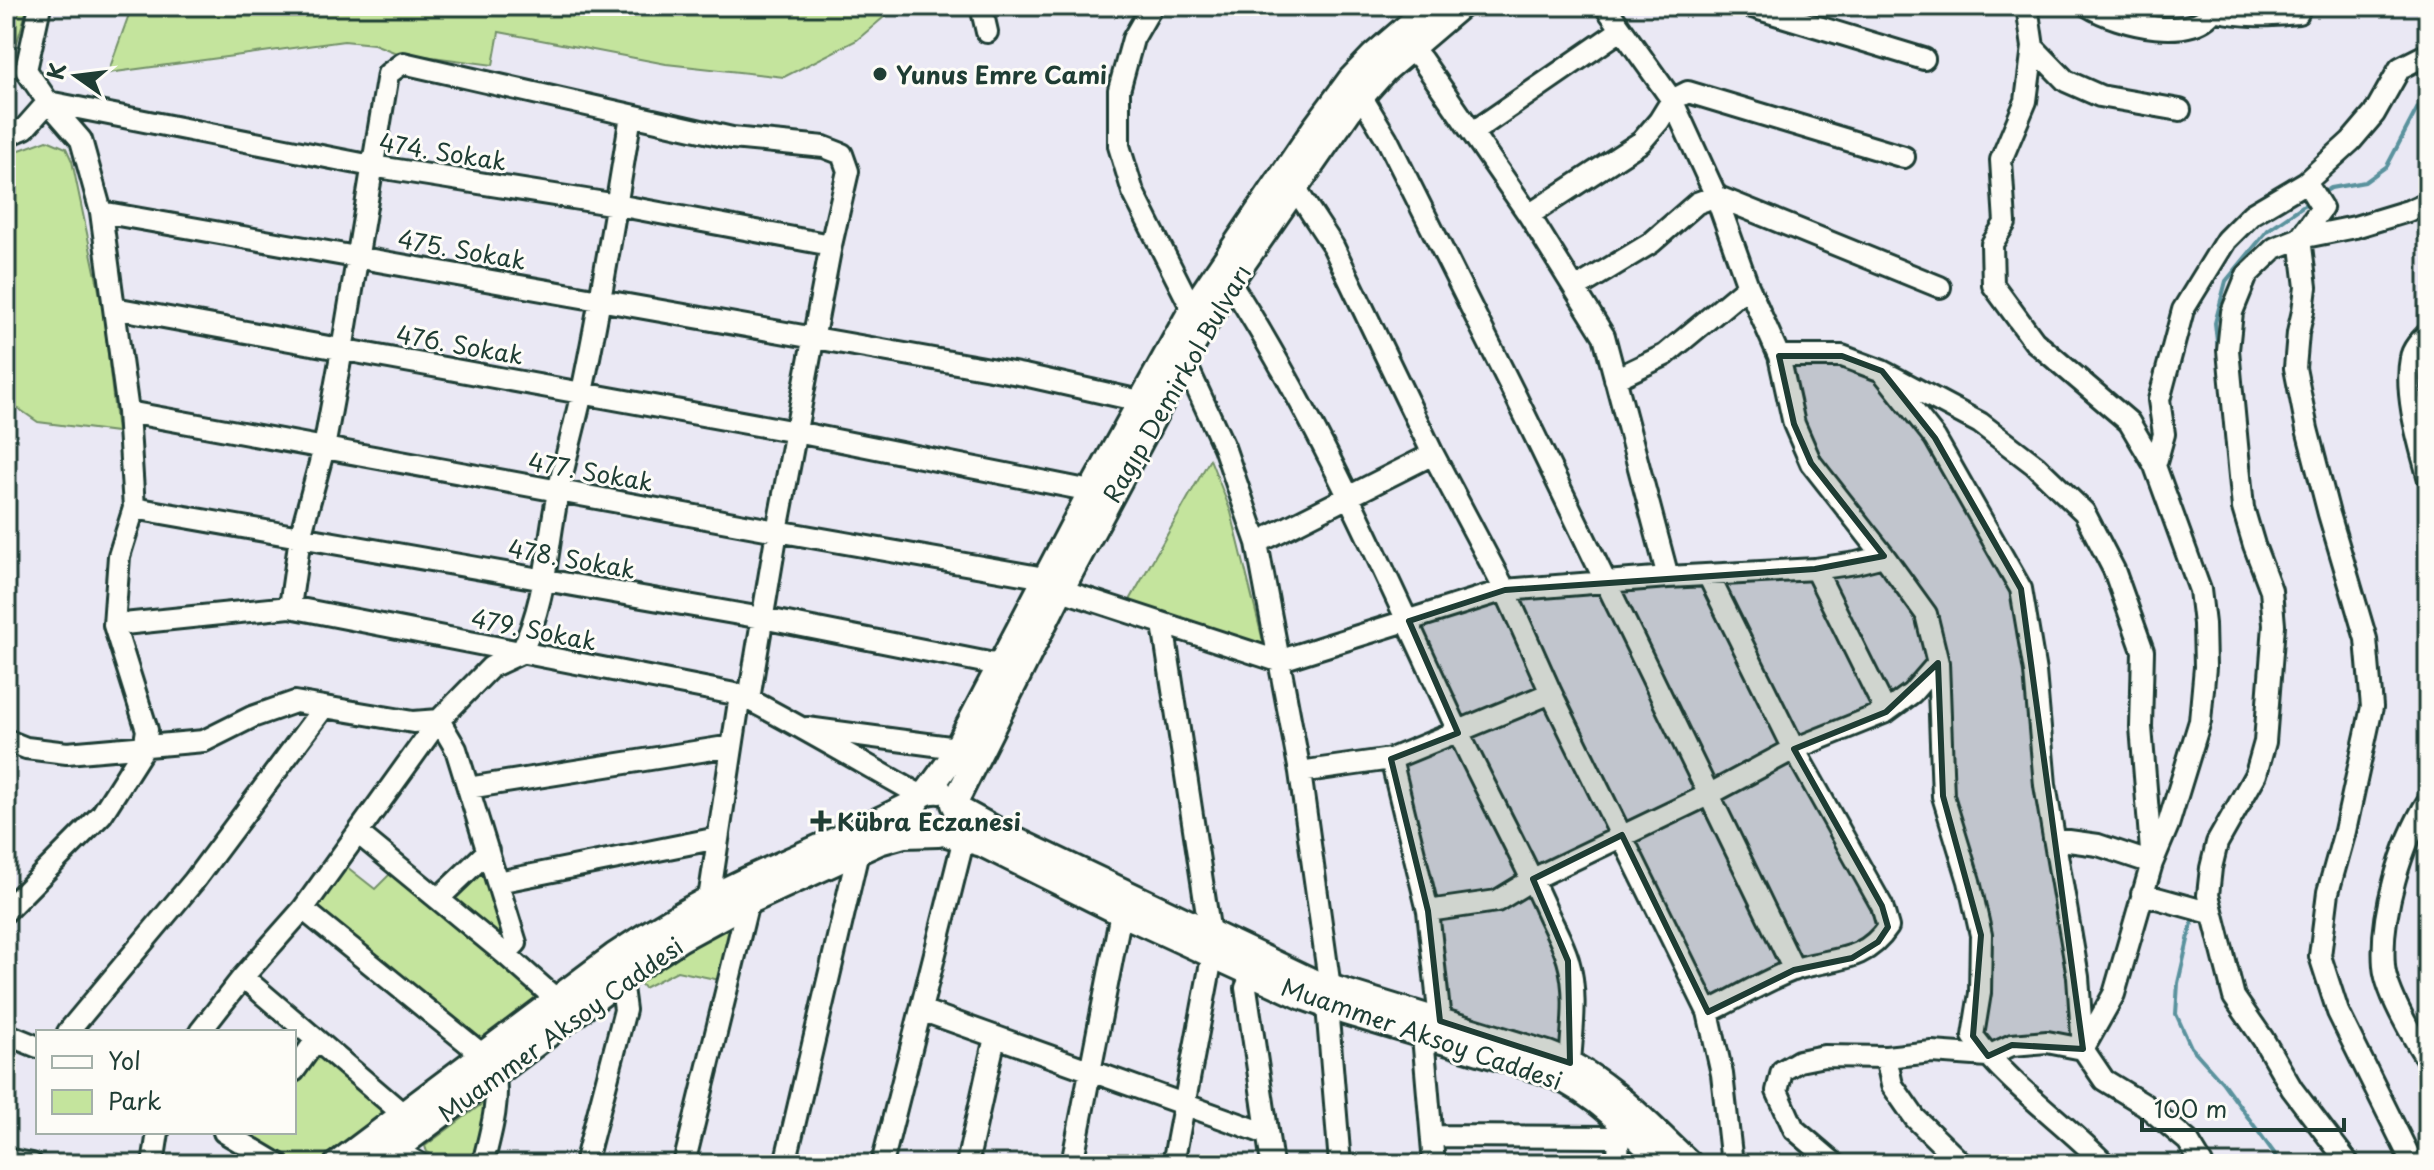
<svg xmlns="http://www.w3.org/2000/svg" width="2434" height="1170" font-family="'Playpen Sans',sans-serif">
<rect width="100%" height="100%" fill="#eae8f4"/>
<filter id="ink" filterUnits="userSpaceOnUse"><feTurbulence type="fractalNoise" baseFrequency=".0125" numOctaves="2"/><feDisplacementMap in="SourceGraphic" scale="16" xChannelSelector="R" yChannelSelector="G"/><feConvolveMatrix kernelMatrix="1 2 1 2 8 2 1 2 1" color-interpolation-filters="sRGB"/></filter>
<g filter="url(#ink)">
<!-- green -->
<path fill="#c4e49d" stroke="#729068" stroke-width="2" d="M 6,6 L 28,6 L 10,65 L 6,95 Z
M 132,6 L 897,6 L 857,40 L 784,77 L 666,64 L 499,32 L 493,65 L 394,52 L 374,44 L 344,41 L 108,73 Z
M 47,140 L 66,148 L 72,161 L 103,310 L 117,432 L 38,422 L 6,400 L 6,155 Z
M 1210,459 L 1231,512 L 1263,641 L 1258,646 L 1129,602 Z
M 347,867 L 375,889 L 394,870 L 542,998 L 485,1042 L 478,1039 L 318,911 L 317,904 Z
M 477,872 L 484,875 L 506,937 L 502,941 L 456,901 L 454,893 Z
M 730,920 L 734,927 L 720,980 L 677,971 L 644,988 L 636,978 Z
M 315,1054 L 324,1056 L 391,1113 L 323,1164 L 291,1164 L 252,1139 L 252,1133 L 294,1132 L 294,1080 Z
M 486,1101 L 489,1107 L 475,1164 L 450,1164 L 427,1152 L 425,1146 Z"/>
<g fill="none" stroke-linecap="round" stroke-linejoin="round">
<!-- stream -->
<path stroke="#5a929d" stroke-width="4" d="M 2321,194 L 2331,188 L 2365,182 L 2387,166 L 2428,88
M 2223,397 L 2215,323 L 2226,281 L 2268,230 L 2310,201
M 2234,793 L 2250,761
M 2196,902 L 2199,883
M 2194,914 L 2178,983 L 2176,1014 L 2191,1047 L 2223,1083 L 2282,1164"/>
<defs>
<path id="minor" d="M 981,6 L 987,32
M 1152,6 L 1133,39 L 1119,90 L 1119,146 L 1133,192 L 1192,309
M 1605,6 L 1672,100 L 1716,196 L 1748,286 L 1779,356 L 1794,424 L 1811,463 L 1884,556 L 1926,614 L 1938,663 L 1943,796 L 1969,881 L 1981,935 L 1980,993 L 1973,1036 C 2010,1086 2062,1120 2105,1164
M 1749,6 L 1924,59
M 2027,6 L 2033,47 L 2026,101 L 2001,160 L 2005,223 L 1992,244 L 1993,285 L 2034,341 L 2129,422 L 2155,466 L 2200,590 L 2204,624 L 2205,667 L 2200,721 L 2168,825 L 2152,863 L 2098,845 L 2054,839
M 2088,6 C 2117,24 2197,45 2216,6
M 2215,10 C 2243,17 2269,16 2298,13 L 2300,6
M 2033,47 L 2066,81 L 2100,96 L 2180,110
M 1401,55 L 1417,54 L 1422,60 L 1529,215 L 1604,336 L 1668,577
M 1361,96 L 1387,139 L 1516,397 L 1794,970
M 48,102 L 372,166 L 617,205 L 831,245
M 1473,132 L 1621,30
M 6,136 L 25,128 L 48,102
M 2306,182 L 2322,208 L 2300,238 L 2306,287 L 2303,311 L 2298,333 L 2295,368 L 2307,429 L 2329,514 L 2366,639 L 2372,707 L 2345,831 L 2328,892 L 2320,956 L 2338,1012 L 2413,1164
M 1295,188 L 1333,246 L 1433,454 L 1505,590 L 1551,693 L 1708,1012 L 1722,1074 L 1732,1164
M 101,212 L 1024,375 L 1140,401
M 1529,215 L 1641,142 L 1659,121 L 1672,100 L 1688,92 L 1904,157
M 1230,282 C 1321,424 1387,579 1458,731 C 1486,791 1519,849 1546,910 C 1553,926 1563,943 1568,960 C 1578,993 1572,1030 1570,1063
M 1575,289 L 1651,243 L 1697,203 L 1716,196 L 1940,287
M 114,308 L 796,432 L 1091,491
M 2428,333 C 2421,340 2412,349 2411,358 C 2404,394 2419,442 2428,476
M 1779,356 L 1842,356 L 1882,371 L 1935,438 L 2021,589 L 2035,672 L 2045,785 L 2078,977 L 2083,1049 L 2104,1080 L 2145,1105 L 2188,1141 L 2202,1164
M 1184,360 L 1224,447 L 1257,543 L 1300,772 L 1330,988
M 1615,379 L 1665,355 L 1748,286
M 128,412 L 777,531 L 1045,578
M 2155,466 L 2164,434 L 2159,400 L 2183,310 L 2226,240 L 2252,214 L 2306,182 L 2351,141 L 2374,114 L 2400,68 L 2428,54
M 134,508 L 762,618 L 999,665
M 1257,543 L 1433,454
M 1815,569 L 1886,712
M 1061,590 L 1278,661 L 1505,590 L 1668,577 L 1815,569 L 1856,563 L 1884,556
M 290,607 L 300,537 L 324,448 L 342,350 L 388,74 L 403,63 L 732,138 L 824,147 L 842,154 L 848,171 L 831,245 L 777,531 L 749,699
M 1163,624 L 1210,934
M 114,625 L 290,607 L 740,695 C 801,726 860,762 920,795
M 521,653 C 548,596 546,547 559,488 C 566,456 575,424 582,392 C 601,301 616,208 631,115
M 807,728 L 957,748
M 6,740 L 26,748 L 67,753 L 204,741 L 252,717 L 295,702 L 413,722 L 439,720 L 491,667 L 521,653
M 1391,759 L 1428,911 L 1440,1021
M 1300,772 L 1391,759 L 1551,693
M 468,788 L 732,746
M 2428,801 C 2401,844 2380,915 2384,966 C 2386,992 2414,1039 2428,1061
M 359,834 L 505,954 L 557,1000
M 498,882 L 718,838
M 2142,894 L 2211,913
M 438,899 L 488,851
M 709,899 L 740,695
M 303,909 L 484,1056
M 6,911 L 102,814 L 144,748 L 147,730 L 114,625 L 119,556 L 134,508 L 128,412 L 101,212 L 81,140 L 48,102 L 26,70 L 40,6
M 1428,911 L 1497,901 L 1533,879 L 1710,794 L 1794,749 L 1886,712 L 1912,693 L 1938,663
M 1257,961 L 1246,988 L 1272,1164
M 243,977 L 403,1114
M 1327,1006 L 1340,1164
M 921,1010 L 1267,1134
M 1708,1012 C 1736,999 1764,981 1793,970 C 1830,957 1863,965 1888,927 L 1882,906 L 1794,749 L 1708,575
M 68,1032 L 194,881 L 324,707
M 200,1032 L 243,977 L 303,909 L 439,720 L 456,749 L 516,943 L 505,954
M 6,1034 L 38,1047
M 1423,1036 L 1434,1164
M 1886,1057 L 1892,1085 L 1915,1118 L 1962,1164
M 294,1071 L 316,1040
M 224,1132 L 278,1164
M 1432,1136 L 1618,1137
M 395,1150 L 420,1164
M 6,1159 L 32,1164
M 153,1164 L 158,1132
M 483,1164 C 490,1134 499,1107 495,1077
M 585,1164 L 625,1010 L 621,980
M 684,1164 L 748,902
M 785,1164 L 858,852
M 882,1164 L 964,838
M 967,1164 L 995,1037
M 1072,1164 L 1121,913
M 1173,1164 L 1210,968 L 1214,956
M 1618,1164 L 1619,1124
M 1835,1164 L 1794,1129 L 1777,1091 L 1782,1071 L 1799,1061 L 1824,1056 L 1886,1057 L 1932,1052 L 1988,1056 L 2012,1045 L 2047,1042 L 2083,1049 L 2114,994 L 2152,863 L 2141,727 L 2143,651 L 2114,570 L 2084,512 L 2035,465 L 1980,423 L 1882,371
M 2349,1164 L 2292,1089 L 2263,1039 L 2234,997 L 2208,895 L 2211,868 L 2217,843 L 2256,774 L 2265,742 L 2274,625 L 2271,590 L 2254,545 L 2243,508 L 2228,350 L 2232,312 L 2247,275 L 2275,248 L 2300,238 L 2355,227 L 2408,211 L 2428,202"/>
<path id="major" d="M 928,791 L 950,761 L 1091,491 L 1192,309 L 1314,129 L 1351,79 L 1373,56 L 1431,6
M 954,804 L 1061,590 L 1184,360 L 1230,282 L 1351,108 L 1385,70 L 1460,6
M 956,808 L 1011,838 L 1316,983 L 1548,1054 C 1604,1075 1647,1124 1690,1164
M 927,833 L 915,823 C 909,804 920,789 940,791
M 943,833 L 982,844 L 1121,913 L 1303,997 L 1345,1012 L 1540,1070 C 1592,1088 1625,1127 1665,1164
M 337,1164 L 614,956 C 662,924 711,895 764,872 C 814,849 865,828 914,803
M 376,1164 L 635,969 L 680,939 L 748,902 L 879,842 L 904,835 L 938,834 L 947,830 L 952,824"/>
</defs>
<!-- minor casing -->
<use href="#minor" stroke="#1f3d34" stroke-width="26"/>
<!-- major casing -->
<use href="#major" stroke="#1f3d34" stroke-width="30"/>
<!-- minor -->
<use href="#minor" stroke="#fdfcf7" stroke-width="20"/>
<!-- major -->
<use href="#major" stroke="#fdfcf7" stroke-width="24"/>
</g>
</g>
<!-- marked area -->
<path fill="#1f3d34" fill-opacity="0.2" stroke="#1f3d34" stroke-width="6" stroke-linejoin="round" d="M 1779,356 L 1842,356 L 1882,371 L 1935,438 L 2021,589 L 2083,1049 L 2012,1045 L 1988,1056 L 1973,1036 L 1981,935 L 1943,796 L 1938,663 L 1886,712 L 1794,749 L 1882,906 L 1888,927 L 1878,942 L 1852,958 L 1794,970 L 1708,1012 L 1622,835 L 1533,879 L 1568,961 L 1570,1063 L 1440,1021 L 1428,911 L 1391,759 L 1458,733 L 1409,621 L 1505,590 L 1815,569 L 1884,556 L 1811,463 L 1794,424 Z"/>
<!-- markers -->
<g fill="#1f3d34" stroke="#fdfcf7" stroke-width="3">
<circle cx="880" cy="74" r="8"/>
<path d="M817 809h8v8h8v8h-8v8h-8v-8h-8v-8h8z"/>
</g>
<g text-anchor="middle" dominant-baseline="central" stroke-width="6" stroke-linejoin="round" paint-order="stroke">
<!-- poi labels -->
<g font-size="24" font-weight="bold" fill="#1f3d34" stroke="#fdfcf7" text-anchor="start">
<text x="896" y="74">Yunus Emre Cami</text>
<text x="837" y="821">Kübra Eczanesi</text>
</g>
<!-- street labels -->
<g font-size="24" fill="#1f3d34" stroke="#fdfcf7">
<text transform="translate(443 151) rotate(9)">474. Sokak</text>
<text transform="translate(462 249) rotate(10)">475. Sokak</text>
<text transform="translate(460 344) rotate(10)">476. Sokak</text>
<text transform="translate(1176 383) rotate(-60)">Ragıp Demirkol Bulvarı</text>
<text transform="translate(591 471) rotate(10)">477. Sokak</text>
<text transform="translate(572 558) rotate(10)">478. Sokak</text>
<text transform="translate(534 629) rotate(11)">479. Sokak</text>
<text transform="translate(560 1029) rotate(-36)">Muammer Aksoy Caddesi</text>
<text transform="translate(1422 1033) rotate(19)">Muammer Aksoy Caddesi</text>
</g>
</g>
<!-- margin -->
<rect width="2434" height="1170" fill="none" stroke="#fdfcf7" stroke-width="32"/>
<rect x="16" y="16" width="2402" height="1138" fill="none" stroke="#1f3d34" stroke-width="3" filter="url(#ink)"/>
<!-- legend -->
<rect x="36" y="1030" width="260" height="104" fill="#fdfcf7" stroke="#a4b0a9" stroke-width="2"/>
<rect x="52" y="1056" width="40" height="12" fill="#fdfcf7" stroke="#a4b0a9" stroke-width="2"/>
<text x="108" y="1070" font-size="24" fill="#1f3d34">Yol</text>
<rect x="52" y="1090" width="40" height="24" fill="#c4e49d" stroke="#a4b0a9" stroke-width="2"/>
<text x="108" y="1110" font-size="24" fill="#1f3d34">Park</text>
<!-- north arrow -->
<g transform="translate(76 76) rotate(284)" stroke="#fdfcf7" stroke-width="6" paint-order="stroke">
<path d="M0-6L14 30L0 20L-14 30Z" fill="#1f3d34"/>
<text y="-12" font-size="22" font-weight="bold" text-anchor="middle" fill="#1f3d34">K</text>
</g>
<!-- scale -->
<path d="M2142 1118v12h202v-12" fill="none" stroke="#1f3d34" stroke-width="4"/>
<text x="2154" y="1118" font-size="24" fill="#1f3d34" stroke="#fdfcf7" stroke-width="6" paint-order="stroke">100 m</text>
</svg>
